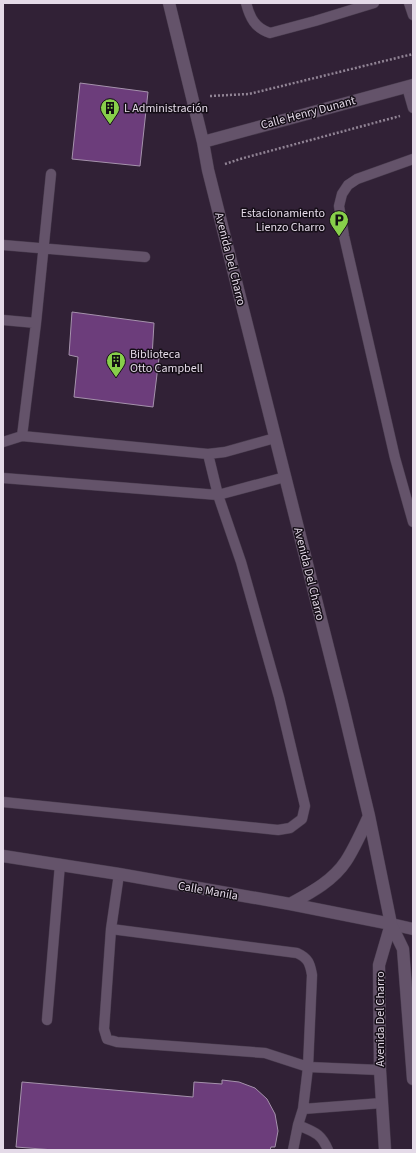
<svg xmlns="http://www.w3.org/2000/svg" width="416" height="1153" font-family="'Source Sans 3',sans-serif">
<rect width="100%" height="100%" fill="#312136"/>
<!-- building -->
<path fill="#6c3d7b" stroke="#a592ac" d="M 80,83 L 148,92 L 140,166 L 72,159 Z
M 72,312 L 154,323 L 152,357 L 159,358 L 153,407 L 74,397 L 78,357 L 69,355 Z
M 222,1080 L 239,1082 L 255,1088 L 267,1099 L 275,1114 L 278,1131 L 275,1147 L 271,1147 L 270,1150 L 54,1150 L 16,1147 L 22,1082 L 193,1097 L 194,1082 L 222,1084 Z"/>
<g fill="none" stroke-linecap="round" stroke-linejoin="round">
<defs>
<path id="lane" d="M 246,3 C 250,18 255,28 270,33 L 315,21 L 374,3
M 409,3 L 413,15
M 407,87 L 413,108
M 413,159 L 357,179 L 348,185 L 342,194 L 339,206 L 344,236 L 395,458 L 413,522
M 3,245 L 145,257
M 3,320 L 36,323
M 22,436 L 36,323 L 51,174
M 3,442 L 22,436 L 208,454 L 225,452 L 275,438
M 3,478 L 218,495 L 285,477
M 3,802 L 278,830 L 290,828 L 302,819 L 305,806 L 279,697 L 241,562 L 218,495 L 208,454
M 119,874 L 111,929 L 297,953 C 308,958 310,963 312,975 L 308,1067 L 303,1109 L 298,1125 L 293,1150
M 111,929 L 104,1029 L 107,1039 L 117,1042 L 265,1053 L 308,1067 L 380,1070
M 47,1020 L 60,864
M 303,1109 L 382,1103
M 298,1125 C 314,1132 321,1133 328,1150"/>
<path id="street" d="M 391,924 L 413,929"/>
<path id="secondary" d="M 169,3 L 203,142 L 208,170 L 342,703 L 369,816 L 391,924 L 379,965 L 380,1070 L 385,1150
M 203,142 L 413,85
M 3,856 L 119,874 L 290,904 L 391,924
M 290,904 C 310,893 333,881 346,861 C 355,847 362,831 369,816
M 391,924 L 403,949 L 413,1079"/>
</defs>
<!-- lane casing -->
<use href="#lane" stroke="#493c4e" stroke-width="11"/>
<!-- street casing -->
<use href="#street" stroke="#493c4e" stroke-width="13"/>
<!-- secondary casing -->
<use href="#secondary" stroke="#493c4e" stroke-width="13"/>
<!-- path -->
<path stroke="#918495" stroke-width="2.5" stroke-dasharray="2 2" stroke-linecap="butt" d="M 210,96 L 249,94 L 413,54
M 225,164 L 240,159 L 400,116"/>
<!-- lane -->
<use href="#lane" stroke="#64536a" stroke-width="10"/>
<!-- street -->
<use href="#street" stroke="#64536a" stroke-width="12"/>
<!-- secondary -->
<use href="#secondary" stroke="#64536a" stroke-width="12"/>
</g>
<!-- icons -->
<defs>
<symbol id="building-pin" viewBox="-11 -11 22 30"><path d="M0 17L-7.5 6A9.5 9.5 0 1 1 7.5 6Z" fill="#87cf4a" stroke="#150e17"/><path d="M-4-6H4V6H1V3H-1V6H-4ZM-2.5-4.3h1.7v1.8h-1.7ZM.8-4.3h1.7v1.8H.8ZM-2.5-1h1.7V.8h-1.7ZM.8-1h1.7V.8H.8Z" fill="#111"/></symbol>
<symbol id="parking-pin" viewBox="-11 -11 22 30"><path d="M0 17L-7.5 6A9.5 9.5 0 1 1 7.5 6Z" fill="#87cf4a" stroke="#150e17"/><path d="M-3.5-5.5H1a3.5 3.5 0 0 1 0 7H-1V5.5H-3.5ZM-1-3.4V-.6H.8a1.4 1.4 0 0 0 0-2.8Z" fill="#111"/></symbol>
</defs>
<g fill-rule="evenodd">
<use href="#building-pin" x="99" y="97" width="22" height="30"/>
<use href="#parking-pin" x="328" y="209" width="22" height="30"/>
<use href="#building-pin" x="105" y="350" width="22" height="30"/>
</g>
<g text-anchor="middle" dominant-baseline="central" stroke-width="3" stroke-linejoin="round" paint-order="stroke">
<!-- poi labels -->
<g font-size="12" fill="#e4dae8" stroke="#150e17" text-anchor="start">
<text x="124" y="108">L Administración</text>
<text x="325" y="213" text-anchor="end">Estacionamiento<tspan x="325" dy="14">Lienzo Charro</tspan></text>
<text x="130" y="354">Biblioteca<tspan x="130" dy="14">Otto Campbell</tspan></text>
</g>
<!-- street labels -->
<g font-size="12" fill="#e4dae8" stroke="#150e17">
<text transform="translate(308 113) rotate(-15)">Calle Henry Dunant</text>
<text transform="translate(230 259) rotate(76)">Avenida Del Charro</text>
<text transform="translate(309 574) rotate(76)">Avenida Del Charro</text>
<text transform="translate(208 891) rotate(10)">Calle Manila</text>
<text transform="translate(380 1019) rotate(-90)">Avenida Del Charro</text>
</g>
</g>
<!-- border -->
<rect width="416" height="1153" fill="none" stroke="#e4dae8" stroke-width="8"/>
</svg>
